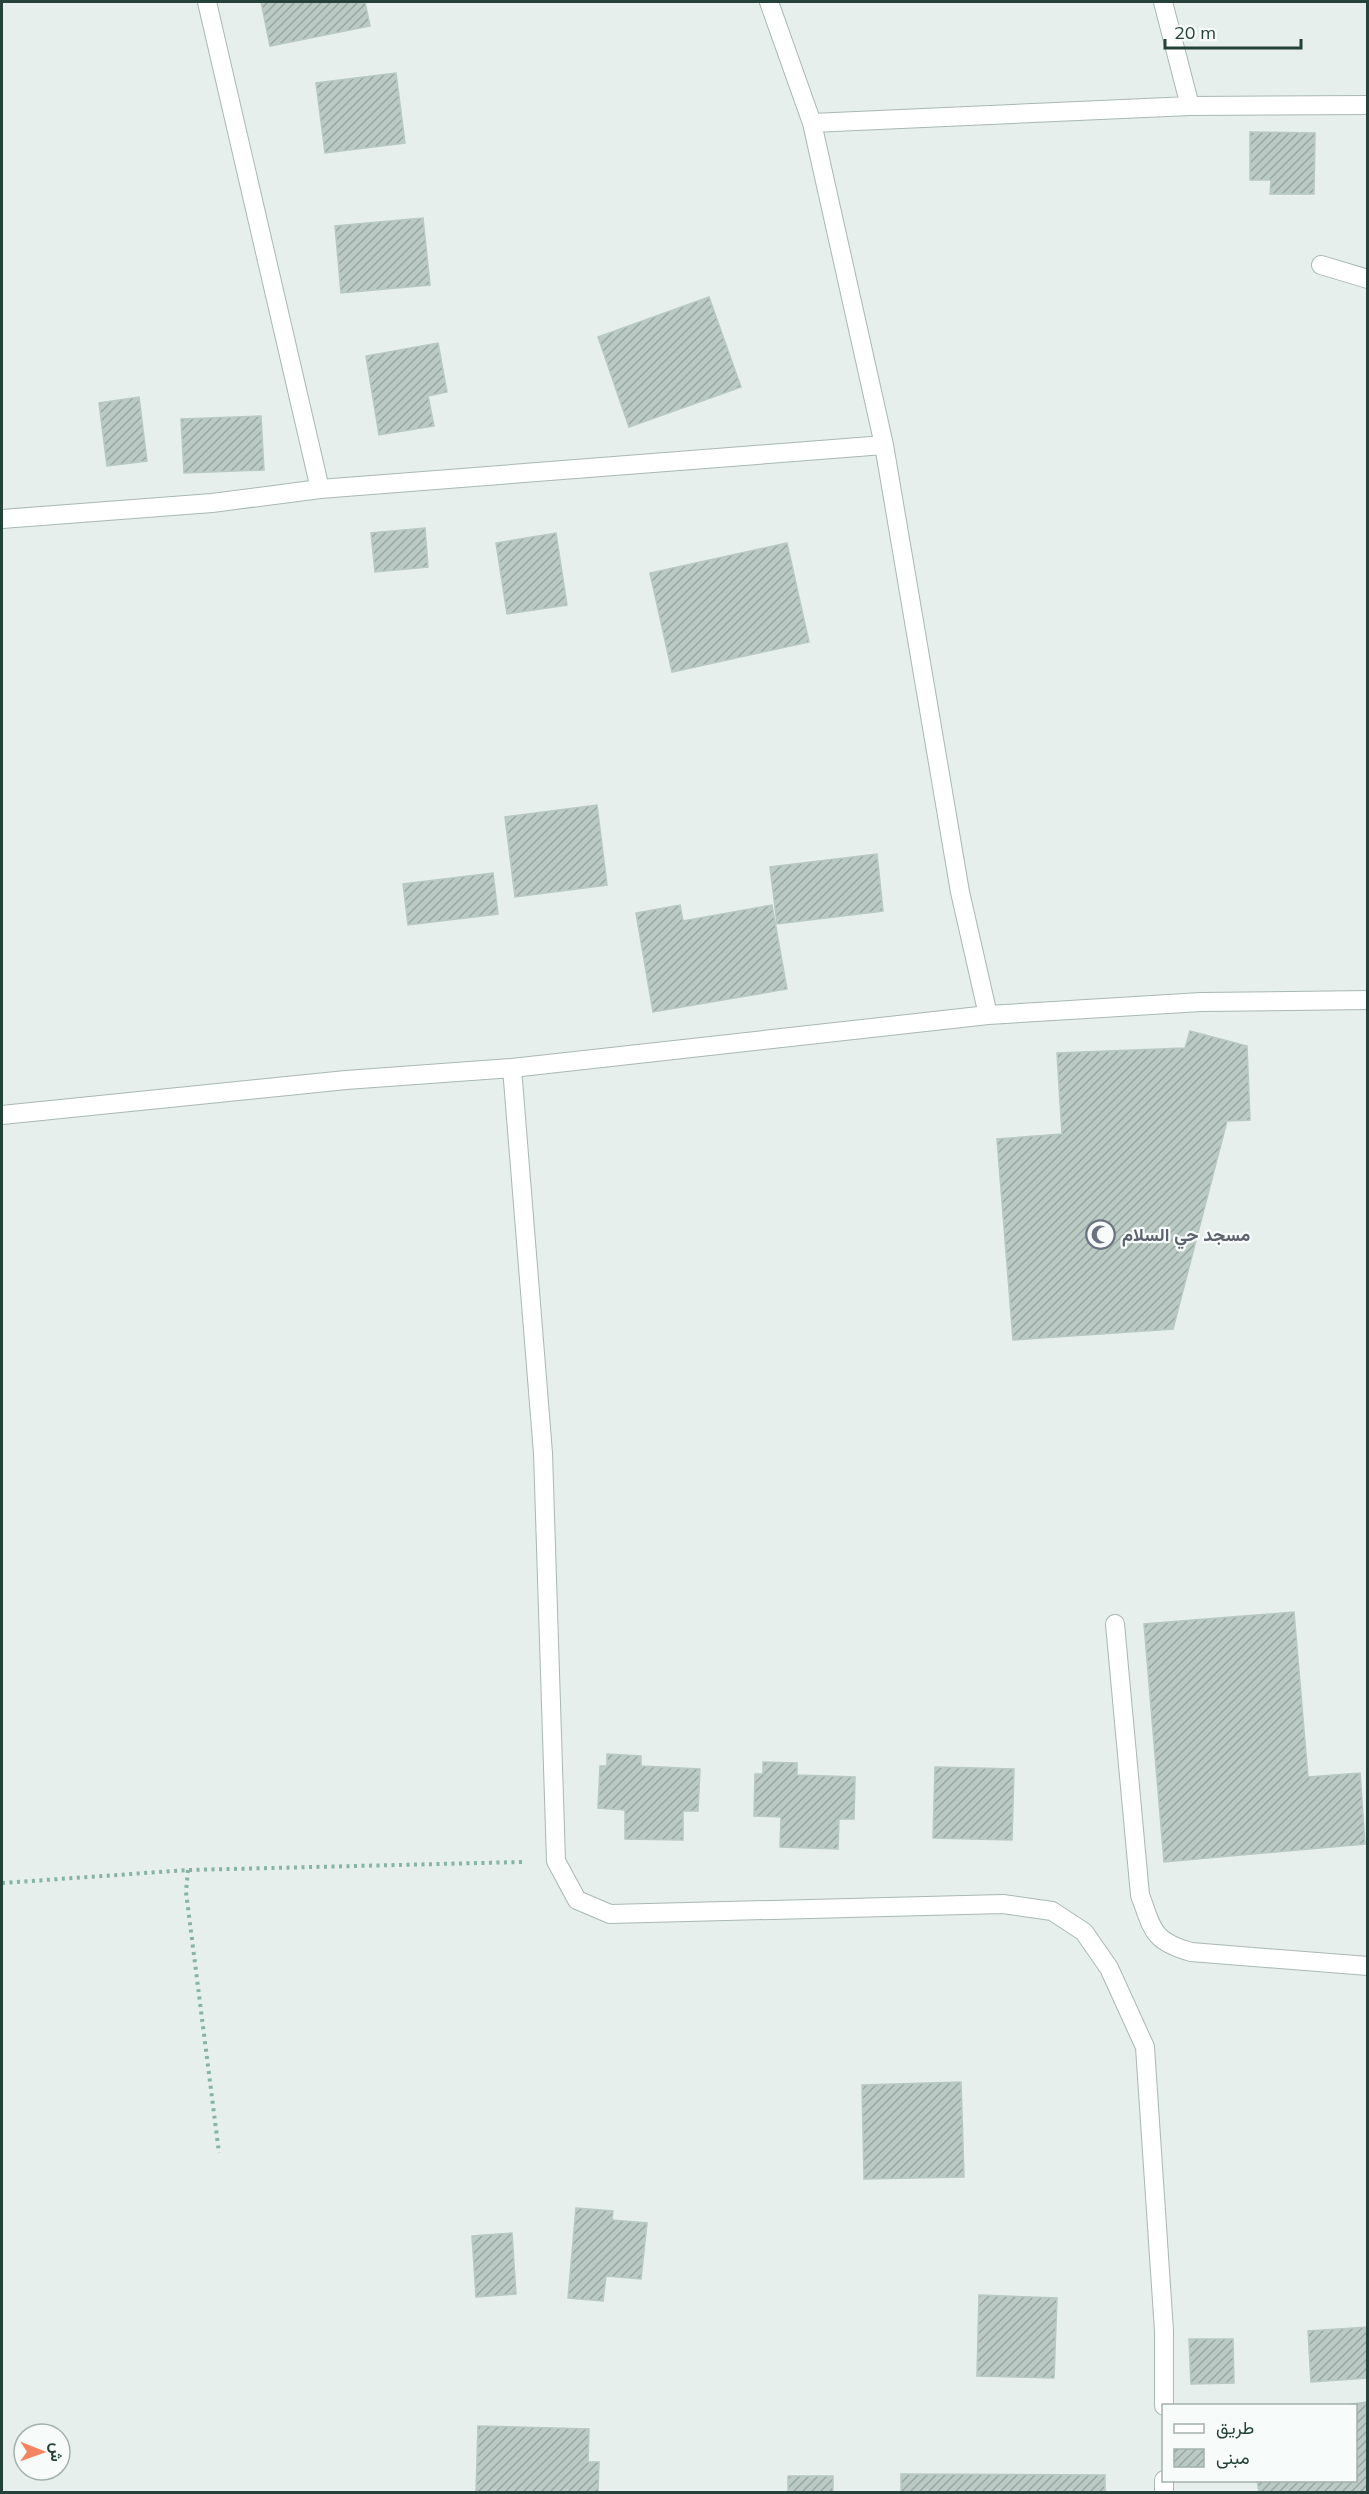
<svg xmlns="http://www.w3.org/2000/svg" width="1369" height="2494" font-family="Mulish,Vazirmatn,sans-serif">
<defs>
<pattern id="building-hatch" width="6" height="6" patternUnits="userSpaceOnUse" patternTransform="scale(1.5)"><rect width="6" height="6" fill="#bbcac4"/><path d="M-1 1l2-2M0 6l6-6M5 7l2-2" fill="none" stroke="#98a6a0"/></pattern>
</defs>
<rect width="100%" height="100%" fill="#e6efeb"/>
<!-- building -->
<path fill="url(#building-hatch)" stroke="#b8c9c2" stroke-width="1.5" d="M 261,2 L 365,2 L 370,26 L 270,46 Z
M 396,73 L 405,143 L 325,153 L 316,83 Z
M 1250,132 L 1315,133 L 1314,194 L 1270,194 L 1271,180 L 1250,180 Z
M 423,218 L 430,285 L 341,293 L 335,226 Z
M 709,297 L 741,387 L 629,427 L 598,337 Z
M 438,343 L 447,392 L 428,396 L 434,426 L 379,435 L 366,356 Z
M 139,397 L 147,461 L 107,466 L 99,403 Z
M 261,416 L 264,470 L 184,473 L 181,419 Z
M 425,528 L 428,567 L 375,572 L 371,533 Z
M 556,533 L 567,605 L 507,614 L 496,543 Z
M 787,543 L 809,642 L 672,672 L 650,573 Z
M 597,805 L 607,885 L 515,897 L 505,817 Z
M 877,854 L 883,911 L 777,924 L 770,867 Z
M 493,873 L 498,914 L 408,925 L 403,884 Z
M 680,905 L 683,921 L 772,905 L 787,989 L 653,1012 L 636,913 Z
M 1190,1031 L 1247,1046 L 1250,1120 L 1227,1121 L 1173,1329 L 1013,1340 L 997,1139 L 1062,1134 L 1057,1053 L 1185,1048 Z
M 1294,1612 L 1308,1777 L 1360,1773 L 1365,1844 L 1164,1862 L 1144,1624 Z
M 607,1754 L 641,1756 L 641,1766 L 700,1769 L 698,1811 L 683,1811 L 683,1840 L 625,1839 L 625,1810 L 598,1808 L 600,1766 L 607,1766 Z
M 763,1762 L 797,1763 L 797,1775 L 855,1777 L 854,1819 L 839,1819 L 838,1849 L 780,1847 L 781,1817 L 754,1816 L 755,1774 L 763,1774 Z
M 935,1767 L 1014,1769 L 1012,1840 L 933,1838 Z
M 961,2082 L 964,2177 L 864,2179 L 862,2085 Z
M 576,2208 L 613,2211 L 612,2220 L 647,2223 L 641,2279 L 606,2276 L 603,2301 L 568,2298 Z
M 512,2233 L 516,2294 L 476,2297 L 472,2236 Z
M 979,2295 L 1057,2298 L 1054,2378 L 977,2376 Z
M 1368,2327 L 1368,2378 L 1311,2382 L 1308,2331 Z
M 1189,2339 L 1233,2339 L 1234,2383 L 1191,2384 Z
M 1366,2402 L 1368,2492 L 1259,2492 L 1257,2480 L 1356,2480 L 1356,2406 L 1338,2406 Z
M 478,2426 L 589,2429 L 588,2462 L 599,2462 L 598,2492 L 476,2492 Z
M 901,2474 L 1105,2475 L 1105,2492 L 901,2492 Z
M 788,2476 L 833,2476 L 833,2492 L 788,2492 Z"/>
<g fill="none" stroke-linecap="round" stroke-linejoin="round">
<defs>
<path id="street" d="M 207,2 L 320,489
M 769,2 L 812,123 L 884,445 L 960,892 L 988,1015
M 1190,106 L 1368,105
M 812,123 L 1190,106 L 1163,2
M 1321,265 L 1368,279
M 2,519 L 212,503 L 320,489 L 884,445
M 512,1068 L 543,1453 L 556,1861 L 577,1900 L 610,1914 L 1003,1904 L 1052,1911 L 1084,1932 L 1109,1968 L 1145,2047 L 1164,2331 L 1164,2406
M 2,1115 L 346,1080 L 512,1068 L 988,1015 L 1201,1002 L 1368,1000
M 1115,1624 L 1140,1895 C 1153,1930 1152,1941 1191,1952 L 1368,1966
M 1164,2480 L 1164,2492"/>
</defs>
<!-- street casing -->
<use href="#street" stroke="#a8b8b2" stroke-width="20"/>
<!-- path -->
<path stroke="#86b3a5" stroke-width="4" stroke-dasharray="3 4.5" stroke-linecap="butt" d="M 188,1870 L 186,1892 L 219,2153
M 2,1883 L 188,1870 L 522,1862"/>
<!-- street -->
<use href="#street" stroke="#fff" stroke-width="18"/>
</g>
<!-- icons -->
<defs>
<symbol id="mosque-ring" viewBox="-11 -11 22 22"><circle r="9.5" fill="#f7fbf9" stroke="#6b7280" stroke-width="1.5"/><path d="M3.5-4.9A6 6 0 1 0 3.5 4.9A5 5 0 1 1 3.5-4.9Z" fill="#6b7280"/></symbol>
</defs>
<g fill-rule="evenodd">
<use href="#mosque-ring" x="1084" y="1218" width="33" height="33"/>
</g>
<g text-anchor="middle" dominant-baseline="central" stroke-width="4.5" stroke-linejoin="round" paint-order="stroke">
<!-- worship labels -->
<g font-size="18" font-weight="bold" fill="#5b616d" stroke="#f7fbf9" text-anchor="start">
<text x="1122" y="1234">مسجد حي السلام</text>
</g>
</g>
<!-- border -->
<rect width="1369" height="2494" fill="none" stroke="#24423a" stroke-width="6"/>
<!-- legend -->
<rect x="1162" y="2404" width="195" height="78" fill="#f7fbf9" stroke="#a3b1ad" stroke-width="1.5"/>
<rect x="1174" y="2424" width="30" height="9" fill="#ffffff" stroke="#a3b1ad" stroke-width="1.5"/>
<text x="1216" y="2434" font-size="18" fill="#24423a">طريق</text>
<rect x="1174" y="2449" width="30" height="18" fill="url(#building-hatch)" stroke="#a3b1ad" stroke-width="1.5"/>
<text x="1216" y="2464" font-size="18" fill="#24423a">مبنى</text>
<!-- north arrow -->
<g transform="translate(42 2452) rotate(91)"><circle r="28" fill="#f7fbf9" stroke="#a3b1ad" stroke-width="1.5"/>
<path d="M0-4.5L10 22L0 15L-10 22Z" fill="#f4845f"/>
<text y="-9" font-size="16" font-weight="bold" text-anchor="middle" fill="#24423a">ش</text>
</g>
<!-- scale -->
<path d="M1165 39v9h136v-9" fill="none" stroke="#24423a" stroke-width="3"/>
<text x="1174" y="39" font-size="18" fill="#24423a" stroke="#f7fbf9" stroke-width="4.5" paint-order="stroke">20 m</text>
</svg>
